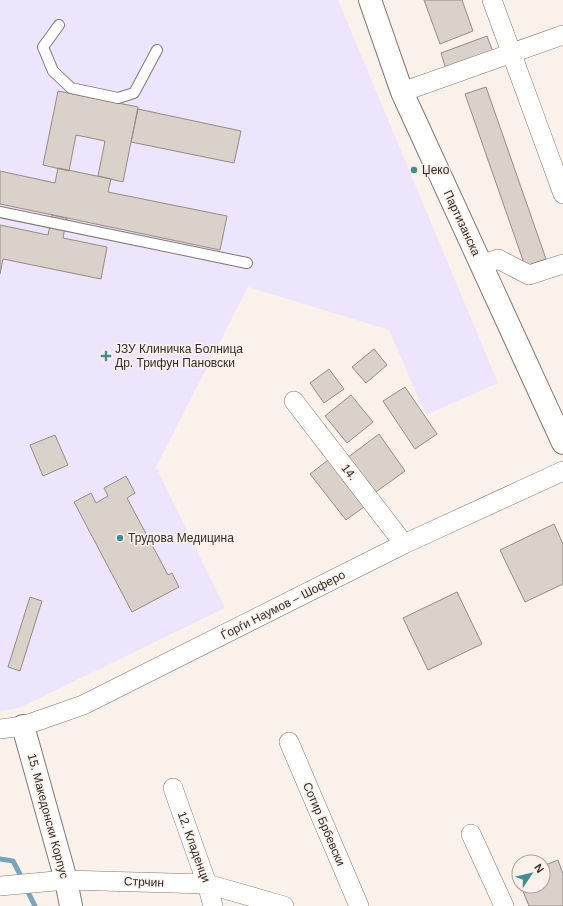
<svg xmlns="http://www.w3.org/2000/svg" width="563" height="906" font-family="Helvetica,sans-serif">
<rect width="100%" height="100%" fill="#fbf1eb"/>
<!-- medical -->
<path fill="#ede5fb" d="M 0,0 L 338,0 L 498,383 L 426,415 L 389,330 L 248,287 L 156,467 L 225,608 L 19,708 L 0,711 Z"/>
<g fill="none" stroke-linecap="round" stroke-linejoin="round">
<!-- stream -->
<path stroke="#79a5bc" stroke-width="5" d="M 0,859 L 13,861 L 23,880
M 26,888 L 35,906"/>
</g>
<!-- building -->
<path fill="#dad1cb" stroke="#948b85" d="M 424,0 L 462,0 L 473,31 L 440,44 Z
M 487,36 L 493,52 L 446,69 L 441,53 Z
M 486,87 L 546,259 L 525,266 L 465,94 Z
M 58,91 L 138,107 L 123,182 L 98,176 L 105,141 L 76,135 L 69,171 L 43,165 Z
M 138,109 L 241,131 L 234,163 L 131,142 Z
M 58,168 L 111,179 L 108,192 L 227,216 L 220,250 L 0,204 L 0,171 L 55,183 Z
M 52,215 L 67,218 L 63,238 L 107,247 L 101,279 L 3,259 L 0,274 L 0,225 L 48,235 Z
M 374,349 L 387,365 L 366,383 L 352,367 Z
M 329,369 L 344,389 L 324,403 L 310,383 Z
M 405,387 L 437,434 L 415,449 L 383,401 Z
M 351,395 L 373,422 L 347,443 L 325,416 Z
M 379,434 L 405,471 L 373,494 L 347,458 Z
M 55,435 L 68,465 L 43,476 L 30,445 Z
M 332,457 L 368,504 L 346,520 L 310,474 Z
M 126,476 L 135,493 L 127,498 L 168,575 L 172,573 L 179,587 L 132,612 L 74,502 L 91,493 L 96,503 L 108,496 L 104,488 Z
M 554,524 L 563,544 L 563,584 L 525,602 L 500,550 Z
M 457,592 L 482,644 L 428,670 L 403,618 Z
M 30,597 L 42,601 L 20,671 L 8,667 Z
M 558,860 L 563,874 L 563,906 L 529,906 L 521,886 L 543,886 L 543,866 Z"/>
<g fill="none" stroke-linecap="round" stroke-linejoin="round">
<defs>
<path id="service" d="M 59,25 L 43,47 L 53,71 L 71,88 L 118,98 L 134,93 L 157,50
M 0,212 L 247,263"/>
<path id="minor" d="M 492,0 L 563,194
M 402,92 L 563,35
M 481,265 L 498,259 L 529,275 L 563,264
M 294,401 L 404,544
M 0,729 L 23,726 L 83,705 L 404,544 L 563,471
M 289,742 L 359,906
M 173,788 L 207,884 L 213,906
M 471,834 L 504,906
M 0,886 L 66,880 L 207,884 L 284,906"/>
<path id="tertiary" d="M 370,0 L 402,92 L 563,443
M 23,726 L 66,880 L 71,906"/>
</defs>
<!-- service casing -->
<use href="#service" stroke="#817873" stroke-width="12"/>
<!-- minor casing -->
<use href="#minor" stroke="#817873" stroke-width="20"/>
<!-- tertiary casing -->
<use href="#tertiary" stroke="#817873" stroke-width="24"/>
<!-- service -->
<use href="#service" stroke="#fff" stroke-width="10"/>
<!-- minor -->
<use href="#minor" stroke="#fff" stroke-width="19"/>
<!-- tertiary -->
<use href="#tertiary" stroke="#fff" stroke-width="22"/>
</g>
<!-- markers -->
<g fill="#448c8f" stroke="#fbf1eb" stroke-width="1.5">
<circle cx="414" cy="170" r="4"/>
<path d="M104 350h4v4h4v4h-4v4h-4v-4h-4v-4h4z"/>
<circle cx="120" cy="538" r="4"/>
</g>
<g text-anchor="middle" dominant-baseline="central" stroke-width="3" stroke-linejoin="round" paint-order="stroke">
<!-- poi labels -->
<g font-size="12" fill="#2e2b28" stroke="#fbf1eb" text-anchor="start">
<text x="422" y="170">Џеко</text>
<text x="115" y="349">ЈЗУ Клиничка Болница<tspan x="115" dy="14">Др. Трифун Пановски</tspan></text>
<text x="128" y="538">Трудова Медицина</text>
</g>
<!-- street labels -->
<g font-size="12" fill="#2e2b28" stroke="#fbf1eb">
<text transform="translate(462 223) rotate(65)">Партизанска</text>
<text transform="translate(349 472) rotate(52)">14.</text>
<text transform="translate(283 605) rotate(-27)">Ѓорѓи Наумов – Шоферо</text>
<text transform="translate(48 816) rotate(75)">15. Македонски Корпус</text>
<text transform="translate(324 824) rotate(67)">Сотир Брбевски</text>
<text transform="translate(194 847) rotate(70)">12. Кладенци</text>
<text transform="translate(144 882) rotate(2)">Стрчин</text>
</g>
</g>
<!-- north arrow -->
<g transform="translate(531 874) rotate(55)"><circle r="19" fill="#fbf1eb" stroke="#a9a29d"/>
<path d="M0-3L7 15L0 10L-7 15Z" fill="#448c8f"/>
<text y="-6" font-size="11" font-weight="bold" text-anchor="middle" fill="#2e2b28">N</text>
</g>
</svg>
